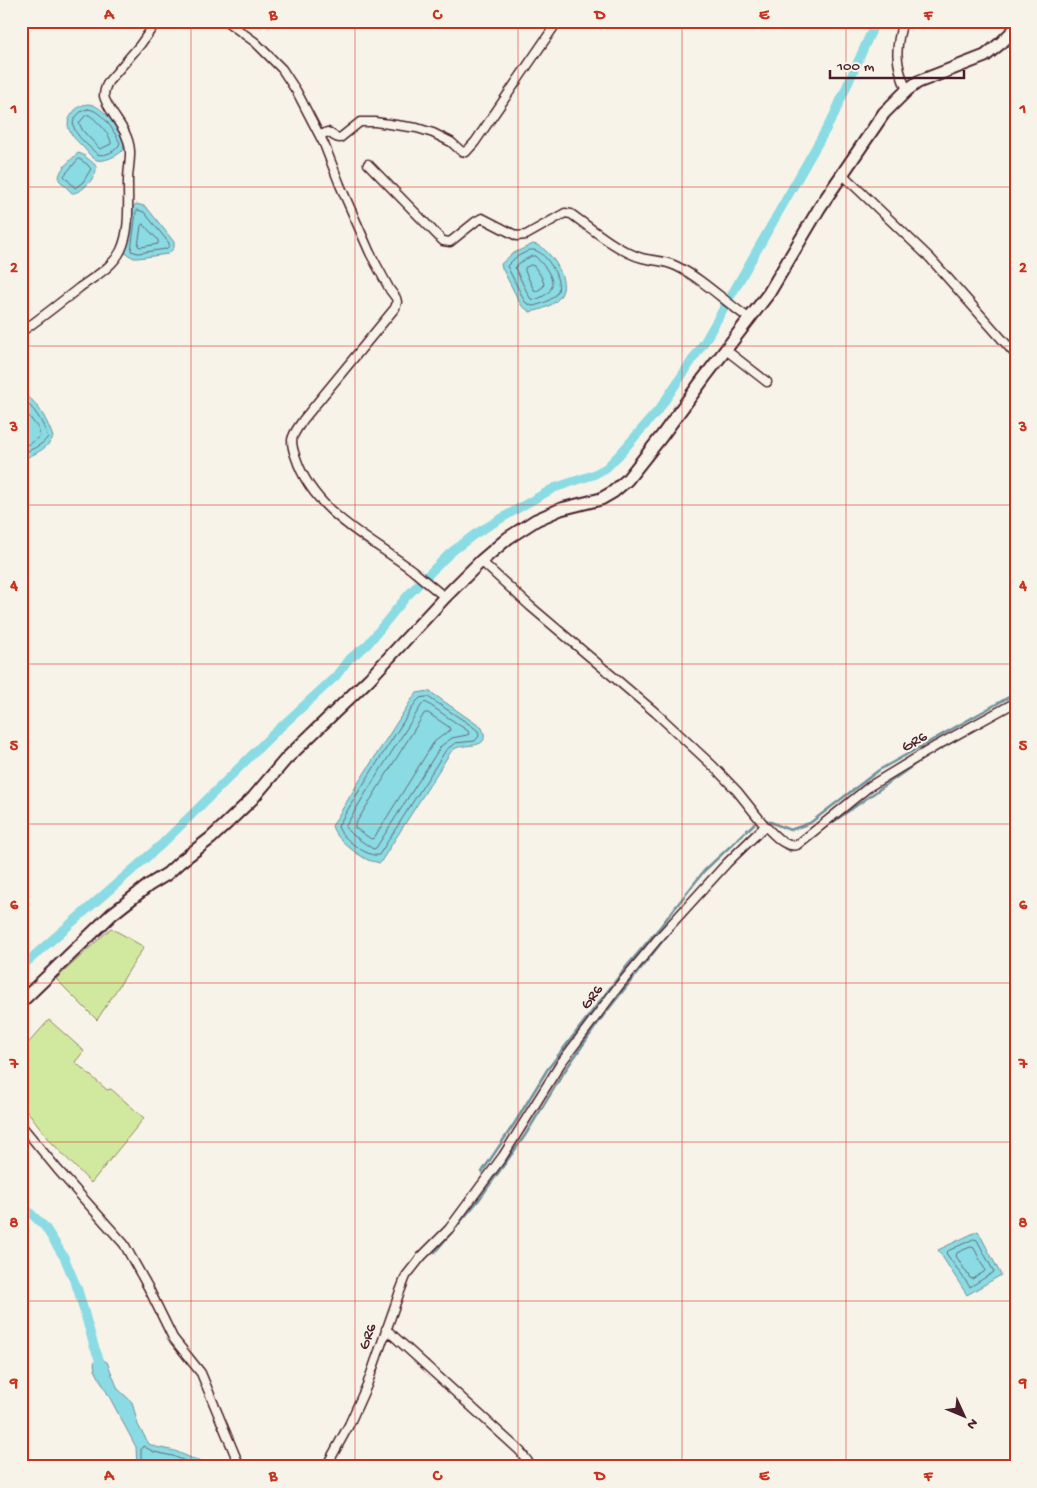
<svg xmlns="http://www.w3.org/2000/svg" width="1037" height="1488" font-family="'Gochi Hand',sans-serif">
<rect width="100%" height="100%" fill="#f7f3e8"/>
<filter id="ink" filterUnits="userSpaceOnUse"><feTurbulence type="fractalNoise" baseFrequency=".02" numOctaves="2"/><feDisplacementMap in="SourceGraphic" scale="10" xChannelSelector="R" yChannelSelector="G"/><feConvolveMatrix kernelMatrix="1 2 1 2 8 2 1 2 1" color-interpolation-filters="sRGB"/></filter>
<g filter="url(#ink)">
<!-- green -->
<path fill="#d1e99f" stroke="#8e8465" d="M 111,928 L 144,947 L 97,1020 L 56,979 Z
M 49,1020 L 84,1051 L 75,1062 L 107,1090 L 111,1089 L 144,1118 L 91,1183 L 52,1143 L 21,1103 L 21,1051 Z"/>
<!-- water -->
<path fill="#8adbe3" stroke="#709099" d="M 88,104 C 104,105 119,130 126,144 C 124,146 124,149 122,151 C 117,156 104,162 97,160 C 91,158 87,151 83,147 C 73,137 62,127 72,114 C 76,108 80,105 88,104 Z
M 78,153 C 83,154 85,156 88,159 C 91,161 96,164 96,168 C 97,177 81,194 72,193 L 59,180 C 58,169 71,160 78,153 Z
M 136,204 L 144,206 L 148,209 L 174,242 L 174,248 L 168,254 L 138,258 L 134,258 L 125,253 L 132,208 Z
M 533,244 C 549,246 569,278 562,293 C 557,305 541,310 530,312 L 521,305 L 502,268 L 501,264 L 512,254 Z
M 21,394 C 36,396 49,425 53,437 C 48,449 33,455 21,460 Z
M 429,691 L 482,728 C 492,750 467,743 456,748 C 454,749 452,751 450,753 L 380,863 C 376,862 371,861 368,860 C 356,854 336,839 332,826 L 355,788 L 412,699 L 417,693 Z
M 978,1231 L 1001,1275 L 967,1295 L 938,1250 Z
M 100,1358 L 107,1362 L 118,1389 L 132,1402 L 138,1425 L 149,1444 L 156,1447 L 175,1451 L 212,1467 L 137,1467 L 136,1447 L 95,1370 L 94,1363 L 96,1360 Z"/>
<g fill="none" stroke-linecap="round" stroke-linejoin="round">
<!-- shore -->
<path stroke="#646a75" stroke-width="1" d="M 88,109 C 102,110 114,131 120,143 C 117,151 105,157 97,154 C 89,146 67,130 75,118 C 79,113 82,110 88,109 Z
M 89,115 C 96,119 112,136 111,144 L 100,149 L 83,131 L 79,123 L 85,116 Z
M 79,159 L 87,164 L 91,169 L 83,182 L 75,188 L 64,176 Z
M 138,210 L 144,212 L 169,243 L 169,246 L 166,249 L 138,253 L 131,251 L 136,212 Z
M 143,224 L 158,240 L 158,244 L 141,247 L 138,246 L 141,226 Z
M 530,250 C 544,247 562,278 558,291 C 554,300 540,305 532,306 L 525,302 L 507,266 L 515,258 Z
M 532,256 L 535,256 C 551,272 564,291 534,300 L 530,298 L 515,268 L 518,264 Z
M 531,265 L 534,266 L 541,276 L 544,284 L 543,287 L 537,291 L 534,290 L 525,271 L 525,268 Z
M 21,399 C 34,406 43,423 48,437 C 42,446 30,450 21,454
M 21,406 L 38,428 L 40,436 L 34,441 L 21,448
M 428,697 L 472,726 L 478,731 L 479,736 L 475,741 L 455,743 L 446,750 L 379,855 C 368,858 340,837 338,826 L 359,791 L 416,702 L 420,698 Z
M 427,703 L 468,731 L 469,734 L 467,735 L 452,738 L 441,746 L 376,848 L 373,849 L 350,833 L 345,827 L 365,794 L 421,706 L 423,703 Z
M 425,713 L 428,713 L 449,727 L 450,730 L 434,742 L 374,838 L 371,839 L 355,828 L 355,825 Z
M 974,1239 L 977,1240 L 994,1272 L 970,1287 L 946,1253 L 948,1251 Z
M 971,1247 L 974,1248 L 985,1270 L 984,1272 L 972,1279 L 970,1278 L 956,1256 L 957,1253 Z
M 141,1467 L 141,1449 L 143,1446 L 154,1452 L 173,1456 L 199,1467"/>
<!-- stream -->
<path stroke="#709099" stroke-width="2.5" d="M 763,819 L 790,830 L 810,823 L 879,770 L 1016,693
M 816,834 L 921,760 L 1002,714
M 783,845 L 790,851 L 794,848
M 482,1172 L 516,1121 L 547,1070 L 627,966 L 660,927 L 704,871 L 757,821
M 435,1252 L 478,1201 L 524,1137 L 564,1072 L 603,1016 L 677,923"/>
<!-- canal -->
<path stroke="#8adbe3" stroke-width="9" d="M 21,967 L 162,844 L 272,735 L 336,676 L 348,660 L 367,645 L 407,596 L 450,553 L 475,534 L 524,505 L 554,488 L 593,475 L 606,468 L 619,455 L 660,408 L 705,341 L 833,117 L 876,21
M 21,1204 L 45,1227 L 64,1257 L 78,1290 L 94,1346 L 103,1369"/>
<defs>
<path id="minor" d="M 226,21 L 255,42 L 282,69 L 297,92 L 324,144 L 340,185 L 370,253 L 390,290 L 396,298 L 397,302 L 395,308 L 303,420 C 300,425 293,433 292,440 C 292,446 294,453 296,458 C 314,513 370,538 412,570 C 423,579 433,588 445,597
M 903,21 C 895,48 895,64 907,90
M 320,136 L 327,132 C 332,133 334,138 340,138 L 360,122 L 375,122 L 417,128 L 433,133 L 451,142 L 461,151 L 466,152 L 475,142 L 558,21
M 368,164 L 443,241 L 450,242 L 475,222 L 482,218 L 517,236 L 526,235 L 565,213 L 571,214 C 591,228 619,252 642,258 C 654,261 664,260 676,266 C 703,279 725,302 750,319
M 842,174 L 930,258 L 1016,355
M 21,332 C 41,318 60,303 79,288 C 94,277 113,267 121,250 C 130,231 128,206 128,185 C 127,165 135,153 125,133 C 120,123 106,106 104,96 C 104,91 106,86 108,82 L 140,45 L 157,21
M 726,350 L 767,382
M 481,561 L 530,606 L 656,713 L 713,766 L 737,791 L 765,826
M 21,1125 L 58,1170 L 124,1244 L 148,1287 L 173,1338 L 201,1373 L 240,1467
M 386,1329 L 520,1451 L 532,1467
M 326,1467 L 349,1425 L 367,1385 L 399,1294 L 406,1276 L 421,1257 L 449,1229 L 503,1156 L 561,1063 L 618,987 L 657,940 L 727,863 L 765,826 C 774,834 784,848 797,845 L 870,786 L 936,746 L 1016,702"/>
<path id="secondary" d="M 21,1002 L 112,914 L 149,885 L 167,874 L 180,862 L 211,838 L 227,823 L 252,799 L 286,759 L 369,679 L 445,597 L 481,561 L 508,538 L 536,520 L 561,509 L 601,499 L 613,492 L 627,480 L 661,437 L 704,378 L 769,293 L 820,207 L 884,113 L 907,90 L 918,82 L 985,56 L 1002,42 L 1016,28"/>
</defs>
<!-- minor casing -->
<use href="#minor" stroke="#4a1f2b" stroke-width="11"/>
<!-- secondary casing -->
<use href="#secondary" stroke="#4a1f2b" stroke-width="15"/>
<!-- minor -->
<use href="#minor" stroke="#f7f3e8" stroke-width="8"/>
<!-- secondary -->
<use href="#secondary" stroke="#f7f3e8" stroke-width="11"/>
</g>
</g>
<!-- grid -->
<path fill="none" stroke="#c8321e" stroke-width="1" stroke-opacity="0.55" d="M 191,21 L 191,1467M 355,21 L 355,1467M 518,21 L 518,1467M 682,21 L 682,1467M 846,21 L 846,1467M 21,187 L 1016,187M 21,346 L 1016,346M 21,505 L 1016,505M 21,664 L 1016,664M 21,824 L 1016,824M 21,983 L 1016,983M 21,1142 L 1016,1142M 21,1301 L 1016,1301"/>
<g text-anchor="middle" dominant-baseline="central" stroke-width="4" stroke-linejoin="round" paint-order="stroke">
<!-- street labels -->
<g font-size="16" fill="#4a1f2b" stroke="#f7f3e8">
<text transform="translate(915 743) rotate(-30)">GR6</text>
<text transform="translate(593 998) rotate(-53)">GR6</text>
<text transform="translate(369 1337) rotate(-71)">GR6</text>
</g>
</g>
<!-- margin -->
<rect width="1037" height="1488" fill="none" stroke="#f7f3e8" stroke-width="55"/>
<!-- north arrow -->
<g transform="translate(964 1416) rotate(134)" stroke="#f7f3e8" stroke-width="4" paint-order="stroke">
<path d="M0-4L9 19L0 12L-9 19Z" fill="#4a1f2b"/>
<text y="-8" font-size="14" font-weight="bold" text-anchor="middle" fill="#4a1f2b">N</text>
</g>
<!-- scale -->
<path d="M830 70v8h134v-8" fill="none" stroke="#4a1f2b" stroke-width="2.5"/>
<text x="837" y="70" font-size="15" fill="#4a1f2b" stroke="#f7f3e8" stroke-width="4" paint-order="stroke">100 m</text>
<rect x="28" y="28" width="982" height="1432" fill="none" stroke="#c8321e" stroke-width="2"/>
<g font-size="16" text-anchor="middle" font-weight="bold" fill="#c8321e">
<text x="109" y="19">A</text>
<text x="273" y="19">B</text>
<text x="437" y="19">C</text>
<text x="600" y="19">D</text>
<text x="764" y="19">E</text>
<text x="928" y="19">F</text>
<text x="14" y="113">1</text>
<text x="1023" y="113">1</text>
<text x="14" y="272">2</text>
<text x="1023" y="272">2</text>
<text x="14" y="431">3</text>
<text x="1023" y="431">3</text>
<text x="14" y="590">4</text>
<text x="1023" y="590">4</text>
<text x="14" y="750">5</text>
<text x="1023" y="750">5</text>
<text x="14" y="909">6</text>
<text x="1023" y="909">6</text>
<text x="14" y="1068">7</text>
<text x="1023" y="1068">7</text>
<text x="14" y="1227">8</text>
<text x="1023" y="1227">8</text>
<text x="14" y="1387">9</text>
<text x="1023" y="1387">9</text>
<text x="109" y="1480">A</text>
<text x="273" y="1480">B</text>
<text x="437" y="1480">C</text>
<text x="600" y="1480">D</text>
<text x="764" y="1480">E</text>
<text x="928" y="1480">F</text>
</g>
</svg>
